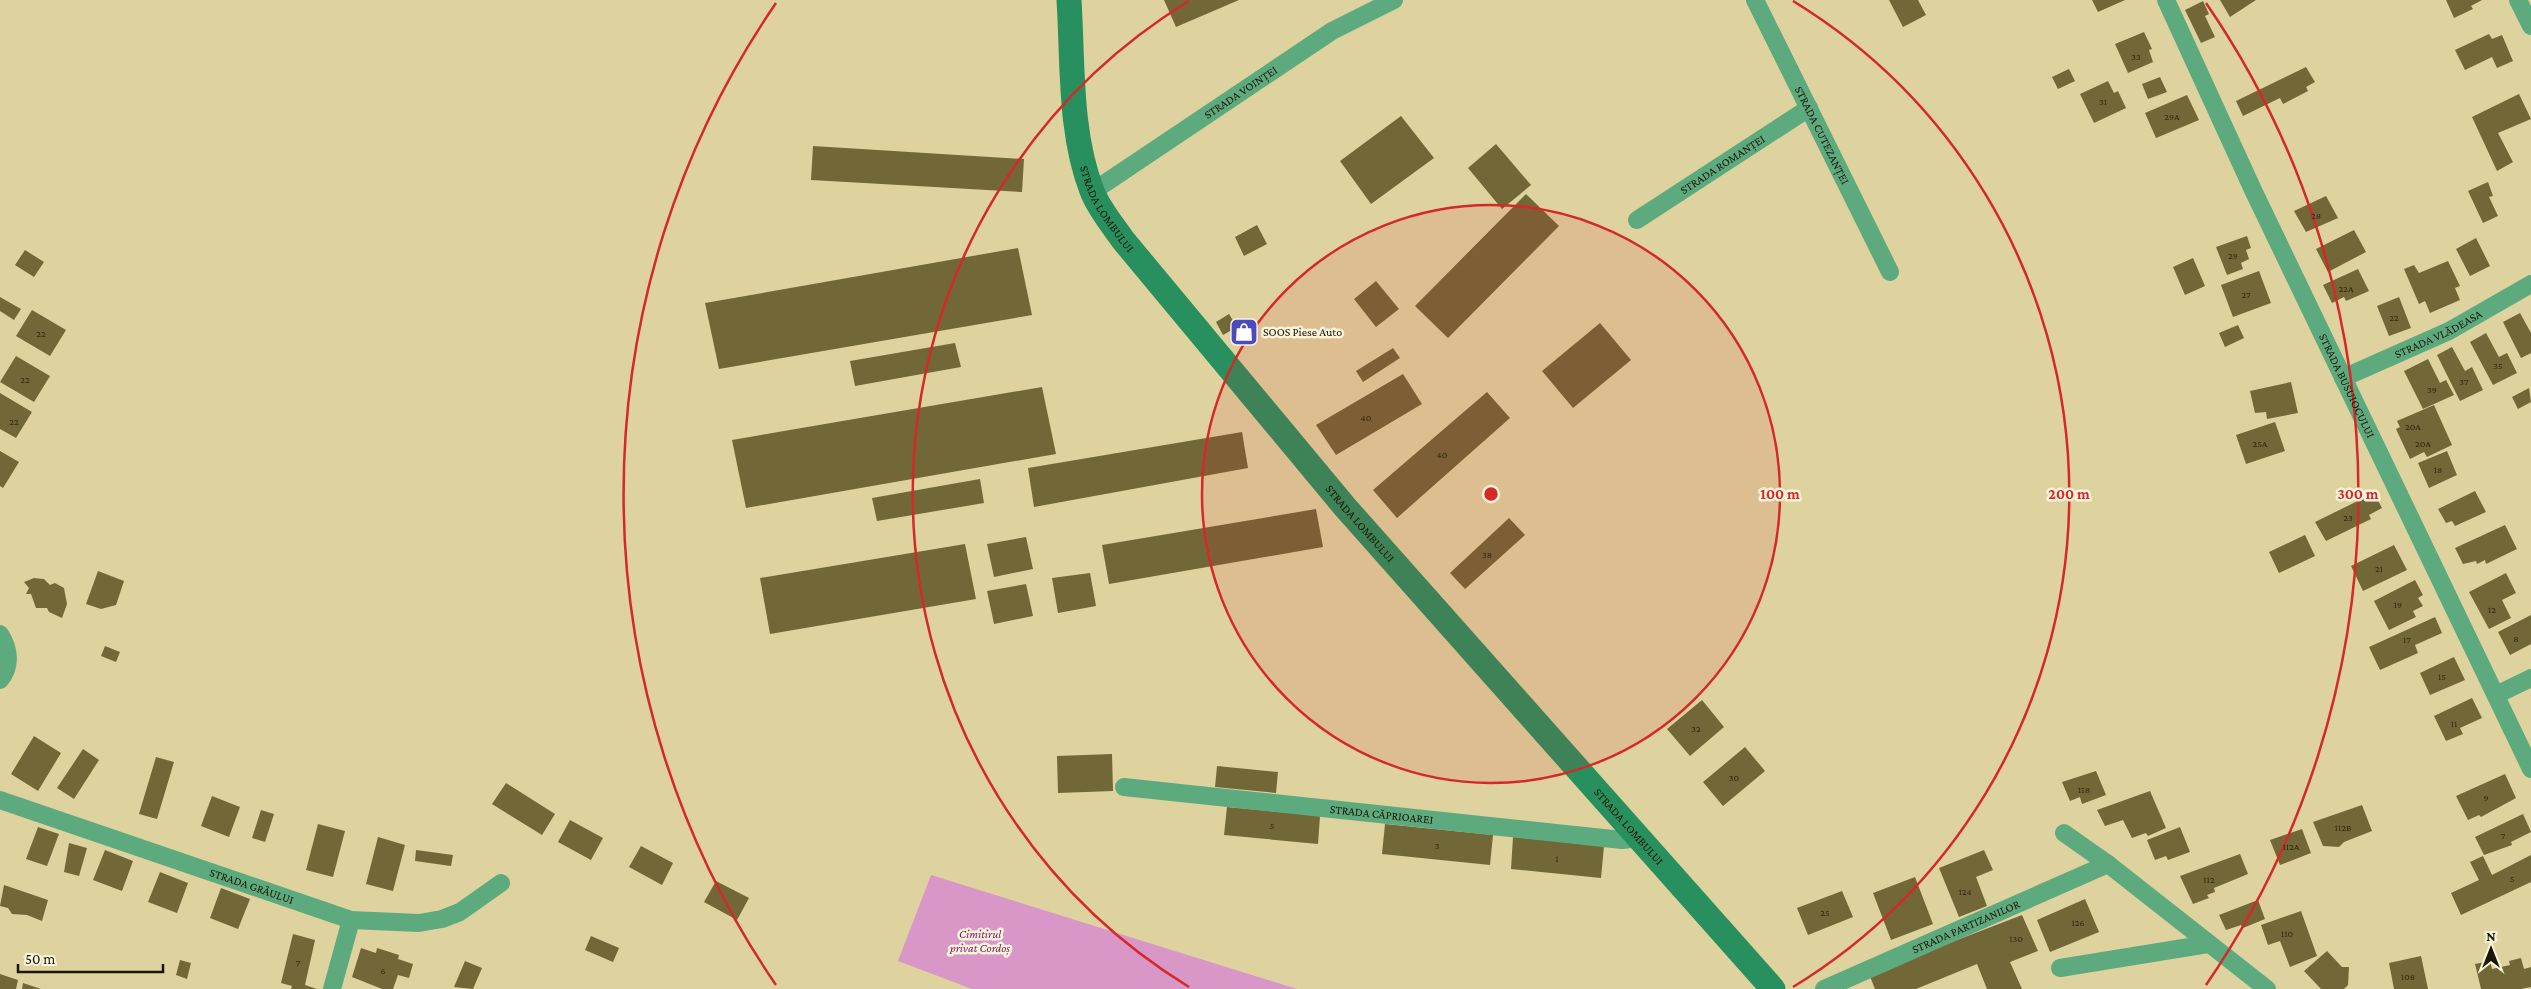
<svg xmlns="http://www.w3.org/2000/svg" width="2531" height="989" font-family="'Crimson Pro',serif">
<rect width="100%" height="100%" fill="#ded39f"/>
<!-- green -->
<path fill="#d897c6" d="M 931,875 L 1297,989 L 972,989 L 898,961 Z"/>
<!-- building -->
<path fill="#726737" d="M 1164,0 L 1239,0 L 1176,27 Z
M 1889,0 L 1918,0 L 1926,15 L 1903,27 Z
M 2092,0 L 2125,0 L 2098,12 Z
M 2220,0 L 2256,0 L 2230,17 Z
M 2446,0 L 2482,0 L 2471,6 L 2473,9 L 2454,18 Z
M 2203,1 L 2209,14 L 2205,16 L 2215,37 L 2201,43 L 2185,10 Z
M 2144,32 L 2152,49 L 2149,50 L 2153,62 L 2128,73 L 2115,44 Z
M 2489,34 L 2492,39 L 2502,35 L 2513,61 L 2497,68 L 2492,57 L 2465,70 L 2455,50 Z
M 2306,67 L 2315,82 L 2306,87 L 2308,91 L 2283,104 L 2280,98 L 2243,116 L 2236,101 Z
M 2069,69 L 2075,81 L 2058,89 L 2052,77 Z
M 2160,77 L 2167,92 L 2148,99 L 2142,84 Z
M 2108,81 L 2114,93 L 2118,91 L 2126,108 L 2094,123 L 2080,94 Z
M 2519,94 L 2531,119 L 2498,133 L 2513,162 L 2497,171 L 2472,117 Z
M 2187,95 L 2199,120 L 2156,138 L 2145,113 Z
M 1401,116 L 1434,158 L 1371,204 L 1340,161 Z
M 1496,144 L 1531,185 L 1502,209 L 1468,168 Z
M 813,146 L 1024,159 L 1022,192 L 811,180 Z
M 2488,182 L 2493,196 L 2489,197 L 2498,216 L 2483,223 L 2468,191 Z
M 1526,194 L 1559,226 L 1448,338 L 1415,306 Z
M 2326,196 L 2338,218 L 2306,232 L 2294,211 Z
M 1257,225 L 1267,244 L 1244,256 L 1235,237 Z
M 2354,230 L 2366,252 L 2328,272 L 2316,249 Z
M 2247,236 L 2251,248 L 2246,250 L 2249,259 L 2241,263 L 2243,269 L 2227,275 L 2216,247 Z
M 2476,238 L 2490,266 L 2470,276 L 2456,249 Z
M 1018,248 L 1032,315 L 719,369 L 705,303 Z
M 25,250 L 44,262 L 34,277 L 15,265 Z
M 2193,258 L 2205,286 L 2185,295 L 2173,267 Z
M 2448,261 L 2460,286 L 2455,288 L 2460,300 L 2430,313 L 2425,301 L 2419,304 L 2404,269 L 2414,265 L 2419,273 Z
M 2358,269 L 2369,291 L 2346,301 L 2344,297 L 2332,303 L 2323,285 Z
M 2259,271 L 2271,303 L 2233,317 L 2221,285 Z
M 1376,281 L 1399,309 L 1376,327 L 1354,299 Z
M 0,297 L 21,309 L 14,320 L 0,311 Z
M 2399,297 L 2411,328 L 2389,336 L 2377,306 Z
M 32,310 L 66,330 L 50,356 L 16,336 Z
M 2520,313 L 2531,333 L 2531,353 L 2521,358 L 2503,322 Z
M 1229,314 L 1237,327 L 1223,335 L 1216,322 Z
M 1600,323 L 1631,360 L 1573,408 L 1542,371 Z
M 2238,325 L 2244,338 L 2225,347 L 2219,333 Z
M 2486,333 L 2499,357 L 2507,353 L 2517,373 L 2493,385 L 2470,342 Z
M 955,343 L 961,367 L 855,386 L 850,361 Z
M 2452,347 L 2465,371 L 2472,367 L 2483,390 L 2460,401 L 2437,355 Z
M 1393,348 L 1400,358 L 1363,382 L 1356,371 Z
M 16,356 L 50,376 L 34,402 L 0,382 Z
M 2428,359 L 2440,383 L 2446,380 L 2454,395 L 2423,409 L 2404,371 Z
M 1403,374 L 1422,404 L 1336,455 L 1316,425 Z
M 2291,382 L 2298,413 L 2267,419 L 2266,412 L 2255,413 L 2250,391 Z
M 1042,387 L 1056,454 L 746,508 L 732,440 Z
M 2529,388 L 2531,402 L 2518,409 L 2512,397 Z
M 1487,392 L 1510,418 L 1397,518 L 1373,490 Z
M 0,393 L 32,412 L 16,438 L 0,429 Z
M 2434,405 L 2452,445 L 2427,457 L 2424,452 L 2410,459 L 2396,429 L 2400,427 L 2397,421 Z
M 2275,422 L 2285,451 L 2246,464 L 2236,435 Z
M 1242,432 L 1248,468 L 1034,507 L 1028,468 Z
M 0,451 L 19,462 L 3,488 L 0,486 Z
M 2447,451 L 2457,475 L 2429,488 L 2418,463 Z
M 980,479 L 984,503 L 877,521 L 872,498 Z
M 2475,491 L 2486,512 L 2455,526 L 2452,521 L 2446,523 L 2438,509 Z
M 2374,493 L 2382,508 L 2369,515 L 2371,519 L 2326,541 L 2315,522 Z
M 1316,509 L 1323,547 L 1109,584 L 1102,545 Z
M 1509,518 L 1525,535 L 1465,589 L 1450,573 Z
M 2505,525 L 2517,549 L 2486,564 L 2485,560 L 2477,564 L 2476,561 L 2463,564 L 2455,548 Z
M 2305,535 L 2315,556 L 2279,573 L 2269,552 Z
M 1026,537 L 1033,569 L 994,577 L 987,544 Z
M 965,544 L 976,599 L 770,634 L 760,578 Z
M 2394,545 L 2407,570 L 2363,591 L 2351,566 Z
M 98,571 L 124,581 L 116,605 L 101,609 L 86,604 Z
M 1090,573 L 1096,606 L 1058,613 L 1052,578 Z
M 2506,573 L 2516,593 L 2502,600 L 2511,618 L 2489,629 L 2469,592 Z
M 34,578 L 44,579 L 50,585 L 55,583 L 64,588 L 67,604 L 62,618 L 49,612 L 47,608 L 36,608 L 31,594 L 26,594 L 29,588 L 24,582 Z
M 2415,580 L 2423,595 L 2418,598 L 2423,606 L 2413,611 L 2416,617 L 2389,630 L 2374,601 Z
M 1026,584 L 1033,616 L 994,624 L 987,591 Z
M 2531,615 L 2531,644 L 2510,655 L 2498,632 Z
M 2435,617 L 2442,633 L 2415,645 L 2418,653 L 2380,670 L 2369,647 Z
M 105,646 L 120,652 L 116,662 L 101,656 Z
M 2454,657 L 2465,680 L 2430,695 L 2420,673 Z
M 2472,698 L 2482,718 L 2460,728 L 2463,734 L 2446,741 L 2434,716 Z
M 1702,700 L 1724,727 L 1690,756 L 1667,729 Z
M 34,736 L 61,753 L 38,791 L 11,774 Z
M 1745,747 L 1765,771 L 1723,806 L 1703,782 Z
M 83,749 L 99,760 L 74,799 L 57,788 Z
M 1112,754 L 1113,791 L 1058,793 L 1057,756 Z
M 156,757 L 174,762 L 157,819 L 139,814 Z
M 1217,766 L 1278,772 L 1276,793 L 1215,787 Z
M 2096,771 L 2106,795 L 2082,804 L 2080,797 L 2070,801 L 2062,782 Z
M 2505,774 L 2516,798 L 2481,817 L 2479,815 L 2468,820 L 2456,796 Z
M 506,783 L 555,814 L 542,835 L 492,804 Z
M 2150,791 L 2166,828 L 2148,836 L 2146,833 L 2132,838 L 2123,820 L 2105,826 L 2097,810 Z
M 212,796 L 240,807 L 229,837 L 201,826 Z
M 2362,805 L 2372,831 L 2344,842 L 2339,847 L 2323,846 L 2313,822 Z
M 1227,807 L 1320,816 L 1318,844 L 1224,835 Z
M 261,810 L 274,814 L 265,842 L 252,838 Z
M 2523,814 L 2531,832 L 2511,842 L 2512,845 L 2484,855 L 2475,837 Z
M 570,820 L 603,838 L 591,860 L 558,842 Z
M 318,824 L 345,831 L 333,877 L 306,870 Z
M 1385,824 L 1493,835 L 1490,865 L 1382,854 Z
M 38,827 L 59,834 L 47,866 L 26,859 Z
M 2180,827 L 2190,852 L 2168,860 L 2166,856 L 2155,860 L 2147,840 Z
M 2302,829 L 2311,853 L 2280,865 L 2270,840 Z
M 378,837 L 405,845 L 393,891 L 366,884 Z
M 1513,837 L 1604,846 L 1601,878 L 1511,869 Z
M 69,843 L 87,848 L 79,876 L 64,872 Z
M 641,846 L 673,863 L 662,885 L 629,867 Z
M 105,850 L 133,861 L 122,891 L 93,880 Z
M 416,850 L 453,855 L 451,866 L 415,861 Z
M 1984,850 L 1993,870 L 1976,877 L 1987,906 L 1959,917 L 1939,868 Z
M 2240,854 L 2248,874 L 2214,888 L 2215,892 L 2207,895 L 2209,898 L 2193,904 L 2180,876 Z
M 2531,855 L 2531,882 L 2461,915 L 2451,893 L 2479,880 L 2470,862 L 2483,856 L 2492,875 Z
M 160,872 L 188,883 L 177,913 L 148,902 Z
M 1915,877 L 1933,924 L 1891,940 L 1873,893 Z
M 716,881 L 749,898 L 737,920 L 704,902 Z
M 4,885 L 48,900 L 42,921 L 27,915 L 12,914 L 8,908 L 0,906 Z
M 221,888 L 250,899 L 238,929 L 210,918 Z
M 1842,891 L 1853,917 L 1808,935 L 1797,908 Z
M 2085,899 L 2099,932 L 2050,952 L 2037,920 Z
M 2258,900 L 2265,919 L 2243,928 L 2241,925 L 2226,930 L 2219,915 Z
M 2301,911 L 2317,956 L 2290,967 L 2280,941 L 2268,945 L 2261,925 Z
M 2022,915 L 2038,951 L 2010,962 L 2022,989 L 1987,989 L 1977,964 L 1916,989 L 1875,989 L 1869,974 Z
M 293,934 L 315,940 L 305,985 L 317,989 L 291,989 L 292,986 L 281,983 Z
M 591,936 L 619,948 L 613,962 L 585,950 Z
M 361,948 L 376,953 L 377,948 L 399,955 L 398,959 L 413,964 L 409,978 L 398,975 L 393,989 L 382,989 L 352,977 Z
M 2327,951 L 2342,967 L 2349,967 L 2348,985 L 2344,989 L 2321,989 L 2304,971 Z
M 2421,956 L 2428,989 L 2394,989 L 2389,963 Z
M 2521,958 L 2524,969 L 2531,967 L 2531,987 L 2521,989 L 2481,989 L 2475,964 L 2490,961 L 2492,969 L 2510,965 L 2509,961 Z
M 180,960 L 191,963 L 187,979 L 176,975 Z
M 465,961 L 482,968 L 473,989 L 454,987 Z
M 0,974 L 18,980 L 16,989 L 0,989 Z
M 23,983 L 41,989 L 22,989 Z"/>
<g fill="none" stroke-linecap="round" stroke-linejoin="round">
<!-- street -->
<g stroke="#5daa7f" stroke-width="18">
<path id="s1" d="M 1755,0 L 1890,272"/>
<path id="s2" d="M 2166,0 L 2253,190 L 2531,769"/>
<path d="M 2518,0 L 2531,26"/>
<path id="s3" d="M 1092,192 L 1332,31 L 1394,0"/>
<path id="s4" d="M 1637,220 L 1809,108"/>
<path id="s5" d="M 2343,378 L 2449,331 L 2531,284"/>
<path d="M 0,634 C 9,648 12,666 0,680"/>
<path d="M 2496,695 L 2531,678"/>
<path id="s6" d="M 1124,787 L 1622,840 L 1639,838"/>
<path id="s7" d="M 0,800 L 351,920 L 419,923 L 442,919 L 460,912 L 501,883"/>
<path d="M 2064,833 L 2108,864 L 2267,989"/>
<path d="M 2060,968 L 2208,944"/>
<path d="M 332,989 L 351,920"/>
<path id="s8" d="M 1824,989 L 2108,864"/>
</g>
<!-- secondary -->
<path stroke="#28905e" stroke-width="25" id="s9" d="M 1069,0 C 1073,62 1069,132 1092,191 C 1099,209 1112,224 1123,240 L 1345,507 L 1773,989"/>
</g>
<!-- distance rings -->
<circle cx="1491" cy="494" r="289" fill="#d62828" fill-opacity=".12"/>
<g fill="none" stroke="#d62828" stroke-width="2.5">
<circle cx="1491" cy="494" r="289"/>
<path d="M1189 987A578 578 0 0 1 1189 1M1793 1A578 578 0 0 1 1793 987"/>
<path d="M776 985A867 867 0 0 1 776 3M2206 3A867 867 0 0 1 2206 985"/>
</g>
<!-- icons -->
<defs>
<symbol id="shop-square" viewBox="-11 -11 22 22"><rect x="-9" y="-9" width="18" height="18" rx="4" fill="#4b4ac0" stroke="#f9f4da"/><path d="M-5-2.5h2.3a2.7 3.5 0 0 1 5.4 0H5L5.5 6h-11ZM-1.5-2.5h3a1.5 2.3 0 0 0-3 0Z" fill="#fff"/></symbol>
</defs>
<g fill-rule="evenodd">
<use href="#shop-square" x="1228" y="316" width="32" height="32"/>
</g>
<g text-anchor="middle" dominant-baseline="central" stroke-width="5" stroke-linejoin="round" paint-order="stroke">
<!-- number labels -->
<g font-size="10" fill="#302a10">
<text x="2136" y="56">33</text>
<text x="2103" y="101">31</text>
<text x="2172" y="116">29A</text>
<text x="2316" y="215">28</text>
<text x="2233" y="255">29</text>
<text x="2346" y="288">22A</text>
<text x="2246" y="294">27</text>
<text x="2394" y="317">22</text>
<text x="41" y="333">22</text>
<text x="2498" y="365">35</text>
<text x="25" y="379">22</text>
<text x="2464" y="381">37</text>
<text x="2432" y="389">39</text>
<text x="1366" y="417">40</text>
<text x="14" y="421">22</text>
<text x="2413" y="426">20A</text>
<text x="2260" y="443">25A</text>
<text x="2423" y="443">20A</text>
<text x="1442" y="454">40</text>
<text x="2438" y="469">18</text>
<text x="2348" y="517">23</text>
<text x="1487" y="554">38</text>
<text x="2379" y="568">21</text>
<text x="2398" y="604">19</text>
<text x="2492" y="609">12</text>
<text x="2516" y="638">8</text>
<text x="2407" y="639">17</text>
<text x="2442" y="676">15</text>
<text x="2454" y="723">11</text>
<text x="1696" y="728">32</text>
<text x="1734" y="777">30</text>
<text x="2084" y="789">118</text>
<text x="2486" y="797">9</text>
<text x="1272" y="825">5</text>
<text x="2343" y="827">112B</text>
<text x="2503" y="835">7</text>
<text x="1437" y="845">3</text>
<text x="2291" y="846">112A</text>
<text x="1557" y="858">1</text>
<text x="2512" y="878">5</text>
<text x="2209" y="879">112</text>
<text x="1965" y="891">124</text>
<text x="1825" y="912">25</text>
<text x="2078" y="922">126</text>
<text x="2287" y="933">110</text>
<text x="2016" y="938">130</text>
<text x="298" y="962">7</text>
<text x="383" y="970">6</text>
<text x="2408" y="976">108</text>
</g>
<!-- street labels -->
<g font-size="12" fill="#1a1603" stroke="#f9f4da">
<text stroke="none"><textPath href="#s3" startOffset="179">STRADA VOINȚEI</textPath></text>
<text stroke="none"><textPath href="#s1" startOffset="151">STRADA CUTEZANȚEI</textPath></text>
<text stroke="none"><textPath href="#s4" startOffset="102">STRADA ROMANȚEI</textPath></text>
<text stroke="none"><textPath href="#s9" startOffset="216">STRADA LOMBULUI</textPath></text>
<text stroke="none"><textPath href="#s5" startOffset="105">STRADA VLĂDEASA</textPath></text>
<text stroke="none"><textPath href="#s2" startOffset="426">STRADA BUSUIOCULUI</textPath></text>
<text stroke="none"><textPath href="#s9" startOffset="621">STRADA LOMBULUI</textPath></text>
<text stroke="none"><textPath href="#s6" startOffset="259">STRADA CĂPRIOAREI</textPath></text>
<text stroke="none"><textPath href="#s9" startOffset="1026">STRADA LOMBULUI</textPath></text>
<text stroke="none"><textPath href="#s7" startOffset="266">STRADA GRÂULUI</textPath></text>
<text stroke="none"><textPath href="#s8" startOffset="155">STRADA PARTIZANILOR</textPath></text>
</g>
<!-- poi labels -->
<g font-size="12" fill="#1a1603" stroke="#f9f4da" text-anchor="start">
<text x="1263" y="332">SOOS Piese Auto</text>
</g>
<!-- park labels -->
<g font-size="12" font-style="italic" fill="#791966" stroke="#f9f4da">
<text x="980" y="934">Cimitirul<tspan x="980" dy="14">privat Cordoș</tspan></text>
</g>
</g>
<circle cx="1491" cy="494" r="8" fill="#d62828" stroke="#f9f4da" stroke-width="2.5"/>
<g font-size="15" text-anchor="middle" font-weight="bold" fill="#d62828" stroke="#f9f4da" stroke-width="5" stroke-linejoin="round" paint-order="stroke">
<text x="1780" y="499">100 m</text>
<text x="2069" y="499">200 m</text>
<text x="2358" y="499">300 m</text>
</g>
<!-- north arrow -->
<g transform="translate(2491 949)" stroke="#f9f4da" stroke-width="4" paint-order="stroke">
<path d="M0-4L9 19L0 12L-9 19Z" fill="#1a1603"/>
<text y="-8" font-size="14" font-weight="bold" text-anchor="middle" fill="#1a1603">N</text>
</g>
<!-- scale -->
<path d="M18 964v8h145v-8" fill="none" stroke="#1a1603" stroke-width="2.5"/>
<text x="25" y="964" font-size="15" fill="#1a1603" stroke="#f9f4da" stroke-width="4" paint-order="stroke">50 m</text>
</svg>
